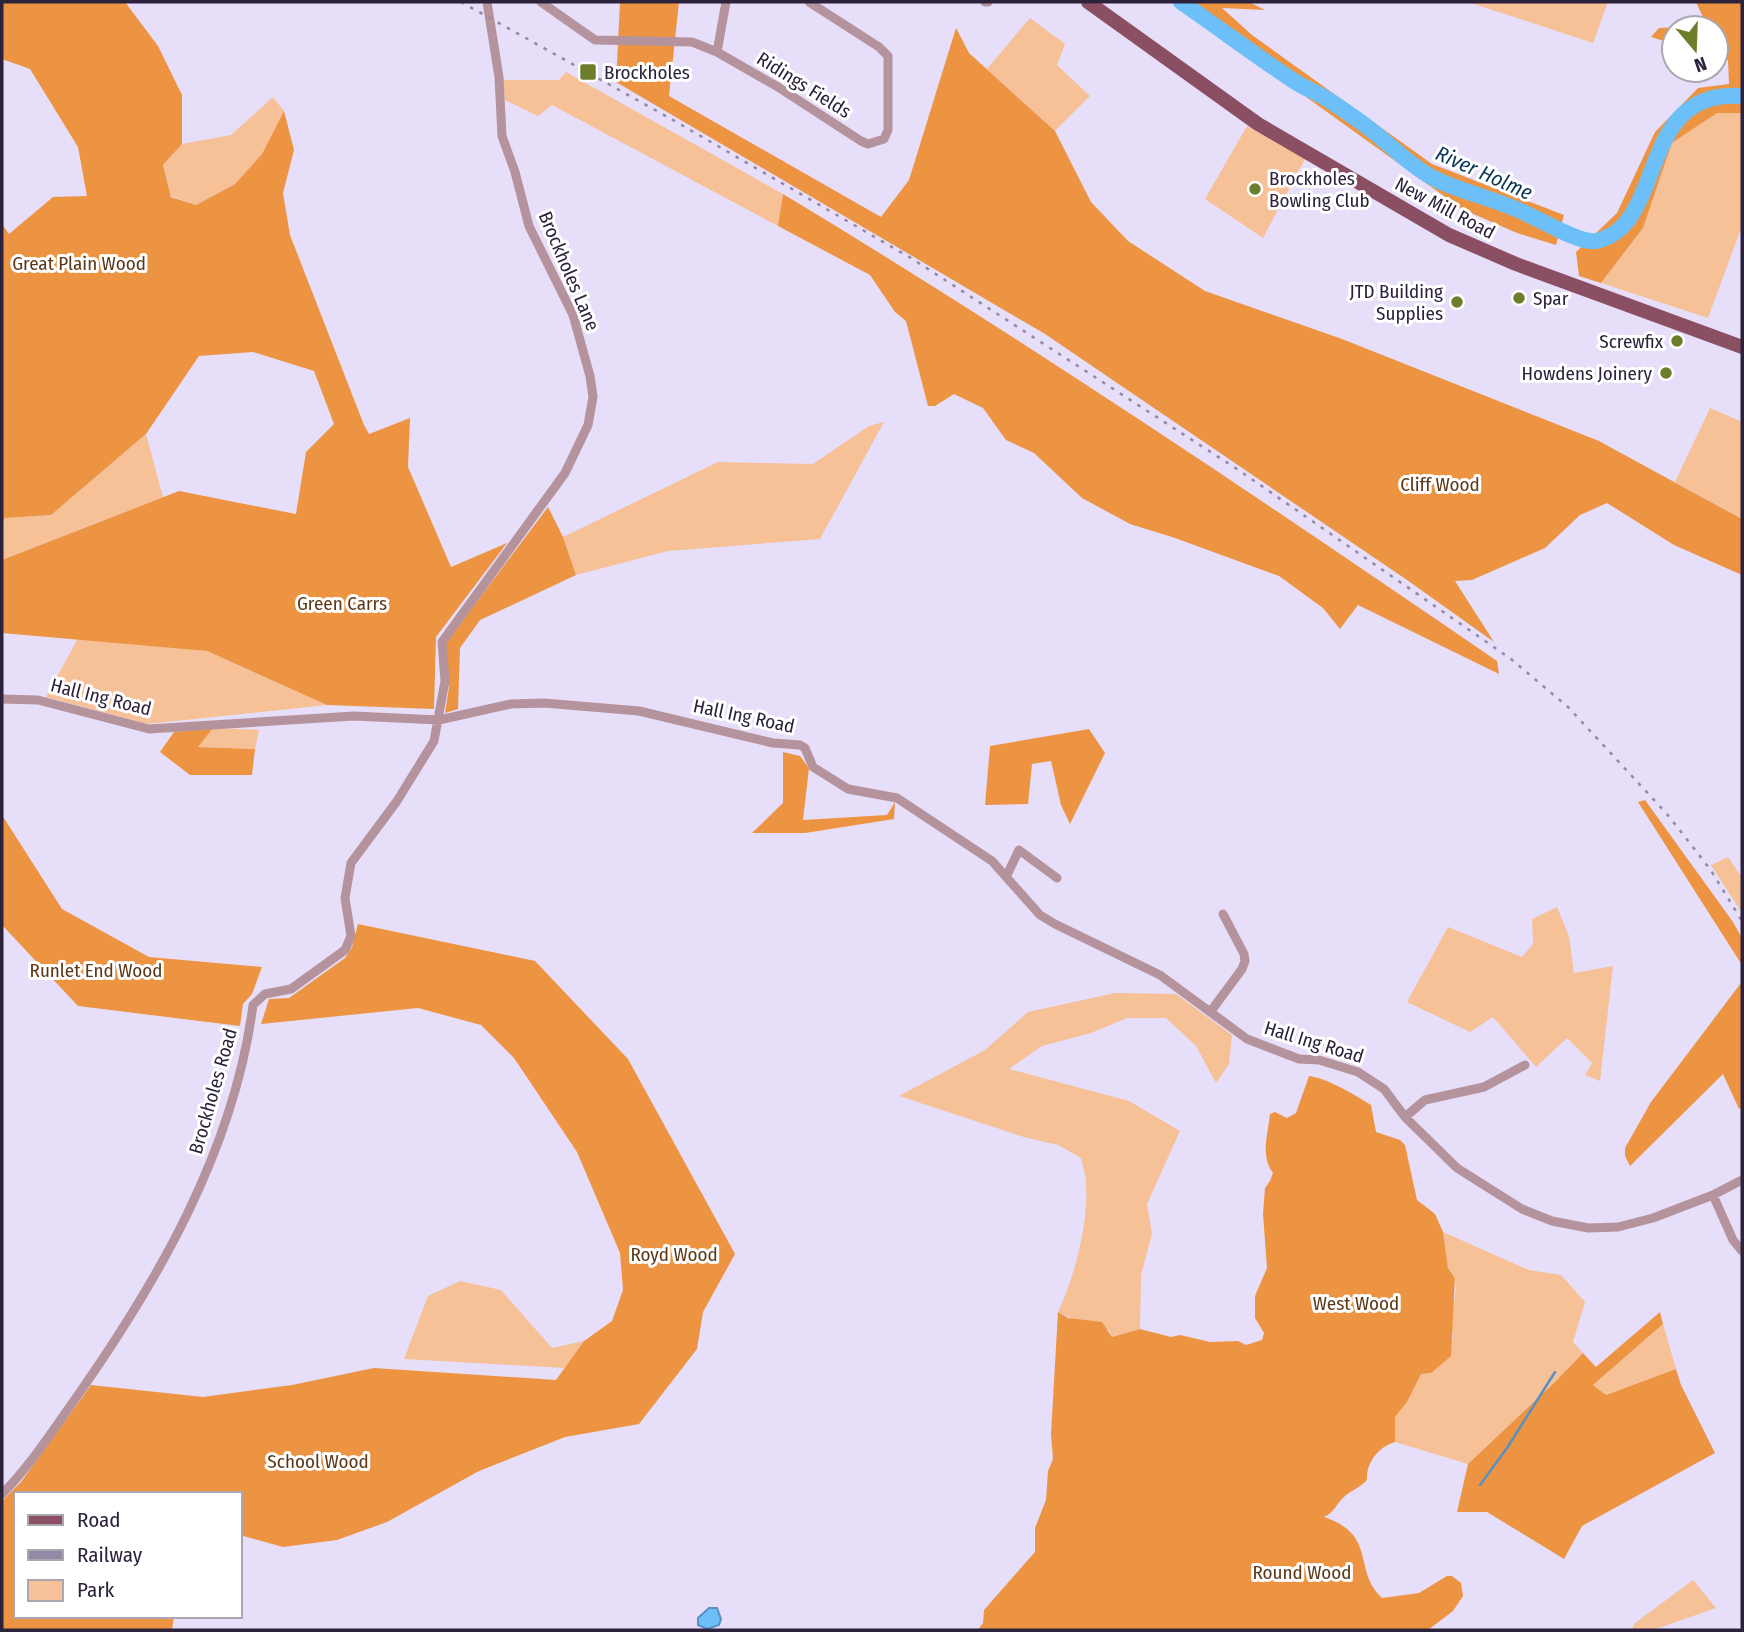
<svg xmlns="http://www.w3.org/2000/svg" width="1744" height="1632" font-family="'Fira Sans Condensed',sans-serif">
<rect width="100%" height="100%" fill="#e7defa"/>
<!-- green -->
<path fill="#f6c197" d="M 1468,2 L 1608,2 L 1593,43 Z
M 1030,18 L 1065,44 L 1057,65 L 1090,96 L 1055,131 L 987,69 Z
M 566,72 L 783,194 L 778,226 L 552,105 L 538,116 L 505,100 L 503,80 L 559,80 Z
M 273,97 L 284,111 L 262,154 L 235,184 L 196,205 L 171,196 L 163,165 L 182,144 L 231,135 Z
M 1717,113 L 1742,113 L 1742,226 L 1708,318 L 1601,283 L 1643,228 L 1672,143 Z
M 1247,126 L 1305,159 L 1263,238 L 1205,199 Z
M 1710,408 L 1742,422 L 1742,519 L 1675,482 Z
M 884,422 L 820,539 L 668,551 L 576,575 L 563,537 L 718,462 L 813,464 L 869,426 Z
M 146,434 L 163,497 L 2,560 L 2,522 L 5,518 L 51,515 Z
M 78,638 L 207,651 L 327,705 L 147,724 L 46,697 Z
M 213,728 L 259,730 L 255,749 L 197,747 Z
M 1728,857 L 1742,878 L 1742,913 L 1711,865 Z
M 1557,907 L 1569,936 L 1574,973 L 1613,966 L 1600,1081 L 1585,1075 L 1592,1063 L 1567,1038 L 1536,1067 L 1493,1017 L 1470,1032 L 1407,1002 L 1448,927 L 1522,957 L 1533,944 L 1532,919 Z
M 1115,993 L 1176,994 L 1232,1035 L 1229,1064 L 1216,1083 L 1196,1046 L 1166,1018 L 1127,1018 L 1091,1033 L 1042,1046 L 1009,1069 L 1129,1101 L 1180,1131 L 1147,1204 L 1152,1234 L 1141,1275 L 1140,1329 L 1112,1337 L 1109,1330 C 1092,1324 1073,1321 1058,1312 C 1074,1278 1089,1223 1086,1185 C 1086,1176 1083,1166 1081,1158 L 1058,1145 L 1024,1137 L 899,1096 L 985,1050 L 1028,1012 Z
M 1443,1232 L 1529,1270 L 1561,1275 L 1585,1302 L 1573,1342 L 1583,1353 L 1556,1381 L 1468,1464 L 1395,1442 L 1395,1417 L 1407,1402 L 1421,1374 L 1431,1373 L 1453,1338 L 1451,1326 L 1456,1289 L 1455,1278 L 1448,1268 Z
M 460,1281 L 501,1290 L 552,1348 L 584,1341 L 565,1368 L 404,1359 L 428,1296 Z
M 1663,1324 L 1676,1369 L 1606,1395 L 1593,1385 Z
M 1693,1580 L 1716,1608 L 1653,1630 L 1631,1630 L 1635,1623 Z"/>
<!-- forest -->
<path fill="#ed9442" d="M 2,2 L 125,2 L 158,46 L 182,95 L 182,144 L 163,165 L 171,197 L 196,205 L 235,184 L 262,154 L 284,111 L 294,150 L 283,193 L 290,235 L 364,425 L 369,434 L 410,418 L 408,467 L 451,567 L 507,543 L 436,637 L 434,709 L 327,705 L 207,651 L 2,633 L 2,560 L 179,491 L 296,514 L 306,452 L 334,424 L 314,371 L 253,352 L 199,356 L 146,434 L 51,515 L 5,518 L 2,522 L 2,224 L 9,234 L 53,197 L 87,196 L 78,147 L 30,69 L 2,59 Z
M 620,2 L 679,2 L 669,96 L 881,217 L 909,180 L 956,28 L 969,53 L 1055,131 L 1091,202 L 1128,241 L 1205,291 L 1342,339 L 1599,441 L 1742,519 L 1742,575 L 1674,545 L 1607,503 L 1580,515 L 1545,548 L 1472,580 L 1455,581 L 1494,642 L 1407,580 L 1045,334 L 616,82 Z
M 1174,2 L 1249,2 L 1265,10 L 1222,8 L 1252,35 L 1432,164 L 1564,215 L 1556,245 L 1517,233 L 1462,209 Z
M 1696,2 L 1742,2 L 1742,113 L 1717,113 L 1672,143 L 1643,228 L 1601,283 L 1579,276 L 1576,252 L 1617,213 L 1655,132 L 1698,88 L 1729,84 L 1728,60 L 1716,56 L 1716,28 L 1674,28 L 1674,44 L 1651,37 L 1659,28 L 1707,26 Z
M 783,194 C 1027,341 1262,500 1497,661 L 1499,674 L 1358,605 L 1340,629 L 1323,608 L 1279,576 L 1175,538 L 1130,524 L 1082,498 L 1034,453 L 1006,440 L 983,408 L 954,394 L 935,406 L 928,406 L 906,321 L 895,312 L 870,275 L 778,226 Z
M 548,507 L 563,537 L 576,575 L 480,620 L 460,648 L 458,709 L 445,713 L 449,687 L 445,644 Z
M 213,728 L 198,747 L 255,749 L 252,775 L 190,775 L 160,752 L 174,732 Z
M 1089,729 L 1105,753 L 1070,824 L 1061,805 L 1051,761 L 1032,764 L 1028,804 L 985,805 L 990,746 Z
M 783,752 L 800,756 L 809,768 L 803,820 L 887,815 L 895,802 L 894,819 L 805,833 L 752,833 L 783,803 Z
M 1645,800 L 1733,922 L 1742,938 L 1742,965 L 1638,802 Z
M 2,815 L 62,909 L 149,957 L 262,967 L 252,994 L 243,1004 L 240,1026 L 78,1006 L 2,925 Z
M 358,924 L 535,961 L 628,1059 L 735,1254 L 703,1312 L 697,1349 L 639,1424 L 565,1437 L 479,1471 L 387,1522 L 337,1540 L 283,1547 L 240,1535 L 240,1494 L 16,1494 L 16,1616 L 174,1616 L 172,1630 L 2,1630 L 2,1501 L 21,1482 L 91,1385 L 203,1397 L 292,1385 L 374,1368 L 556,1380 L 584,1341 L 612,1321 L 623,1290 L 620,1253 L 577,1152 L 514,1058 L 481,1025 L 418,1008 L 261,1024 L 269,999 L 289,998 L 345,958 L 352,947 Z
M 1742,977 L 1742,1107 L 1739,1109 L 1723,1074 L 1630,1166 L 1625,1156 L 1625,1148 L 1651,1102 L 1741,983 Z
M 1309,1076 C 1327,1078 1355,1095 1371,1105 L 1376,1132 L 1400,1140 L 1405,1145 L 1417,1200 L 1435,1214 L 1443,1232 L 1448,1268 L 1455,1278 L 1451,1356 L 1431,1373 L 1421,1374 L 1407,1402 L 1395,1417 L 1395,1442 C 1378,1447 1366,1463 1367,1480 C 1360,1488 1351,1490 1344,1497 C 1336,1504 1334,1513 1324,1517 C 1378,1535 1352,1570 1382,1598 L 1419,1593 L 1447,1576 L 1452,1576 L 1461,1583 L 1463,1596 L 1453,1611 L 1428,1630 L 978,1630 L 983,1623 L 984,1610 L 1035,1552 L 1035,1528 L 1046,1500 L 1048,1471 L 1053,1459 L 1051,1434 L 1058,1312 L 1068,1318 L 1102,1322 L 1112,1337 L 1140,1329 L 1171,1337 L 1180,1335 L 1210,1342 L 1238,1341 L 1246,1345 L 1262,1340 L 1264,1333 L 1255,1318 L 1255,1296 L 1267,1268 L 1263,1214 L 1265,1188 L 1270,1181 L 1273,1173 C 1260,1156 1268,1134 1270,1114 L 1275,1112 L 1287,1118 L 1296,1113 Z
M 1660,1312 L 1663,1324 L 1593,1385 L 1606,1395 L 1676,1369 L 1681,1385 L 1715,1453 L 1582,1526 L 1564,1559 L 1487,1512 L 1457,1512 L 1468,1464 L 1556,1381 L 1583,1353 L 1596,1367 Z"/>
<!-- water -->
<path fill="#6cbff7" stroke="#5990bf" stroke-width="2" d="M 709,1608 L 717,1608 L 721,1619 L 719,1625 L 707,1629 L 698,1625 L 698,1618 Z"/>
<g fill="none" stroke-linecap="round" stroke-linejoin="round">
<!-- stream -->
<path stroke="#5990bf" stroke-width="2.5" d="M 1480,1485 L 1507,1448 L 1555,1372"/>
<!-- river -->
<path stroke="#6cbff7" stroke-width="16" d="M 1181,2 C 1219,28 1256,56 1294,81 C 1303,87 1313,91 1322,96 C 1336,104 1349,114 1362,123 C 1386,140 1407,164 1433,178 C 1463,193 1497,199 1527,214 C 1543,221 1580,244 1596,241 C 1668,226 1635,88 1742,96"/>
<!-- minor -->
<path stroke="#b5939c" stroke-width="9" d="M 541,2 L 595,40 L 692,42 L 717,52 L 778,87 L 861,141 L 868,144 L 884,139 L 888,130 L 888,56 L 879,47 L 809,2
M 985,2 L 988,2
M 717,52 L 726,2
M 2,699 L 38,700 L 149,729 L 354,716 L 439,720 L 511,704 L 544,703 L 639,711 L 773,743 L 800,745 L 805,748 L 813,767 L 848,789 L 897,798 L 992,861 L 1040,915 L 1055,924 L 1160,975 L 1247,1039 L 1299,1059 L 1319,1060 L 1358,1072 L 1384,1089 L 1405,1117 L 1457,1168 L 1522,1209 L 1552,1221 L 1588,1228 L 1618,1227 L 1653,1218 L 1713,1195 L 1742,1180
M 1007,875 L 1019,850 L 1057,878
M 1211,1011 L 1242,969 L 1245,961 L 1244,954 L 1223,914
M 1405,1117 L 1425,1100 L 1484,1087 L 1525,1065
M 1713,1195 L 1733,1240 L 1742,1251
M 2,1494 C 29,1467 51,1433 73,1402 C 157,1283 234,1151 253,1005 L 265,994 L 291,989 L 345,950 L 351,936 L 345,898 L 351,863 L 397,801 L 434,741 L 445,681 L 442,642 L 565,473 L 588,425 L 593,397 L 590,376 L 573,315 L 529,226 L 515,172 L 502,136 L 499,77 L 487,2"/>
<!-- primary -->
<path stroke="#8a4f62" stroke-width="14" d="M 1088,2 L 1258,124 L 1449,235 L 1516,264 L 1742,347"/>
<!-- rail -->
<path stroke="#9389a4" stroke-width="2.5" stroke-dasharray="3.5 7" stroke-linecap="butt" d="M 461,2 L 673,120 L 911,258 L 1240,471 L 1511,659 L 1568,707 L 1667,814 L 1710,869 L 1742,921"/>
</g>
<!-- markers -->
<g fill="#6c7d2c" stroke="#fff" stroke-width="2.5">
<rect x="579" y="63" width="18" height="18" rx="3.5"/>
<circle cx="1255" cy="189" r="7"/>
<circle cx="1519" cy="298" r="7"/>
<circle cx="1457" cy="302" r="7"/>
<circle cx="1677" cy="341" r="7"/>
<circle cx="1666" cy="373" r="7"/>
</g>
<g text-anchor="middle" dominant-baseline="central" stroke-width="6" stroke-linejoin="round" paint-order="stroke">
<!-- poi labels -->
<g font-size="19" fill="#2c223c" stroke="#fff" text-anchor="start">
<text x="604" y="72">Brockholes</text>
<text x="1269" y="178">Brockholes<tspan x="1269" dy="22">Bowling Club</tspan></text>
<text x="1443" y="291" text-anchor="end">JTD Building<tspan x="1443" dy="22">Supplies</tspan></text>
<text x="1533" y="298">Spar</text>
<text x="1663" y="341" text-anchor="end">Screwfix</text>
<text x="1652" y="373" text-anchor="end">Howdens Joinery</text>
</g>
<!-- street labels -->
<g font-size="19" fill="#2c223c" stroke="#fff">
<text transform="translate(804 85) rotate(32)">Ridings Fields</text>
<text transform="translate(1445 208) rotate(28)">New Mill Road</text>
<text transform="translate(569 271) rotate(67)">Brockholes Lane</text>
<text transform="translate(101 697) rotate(14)">Hall Ing Road</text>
<text transform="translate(744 716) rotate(12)">Hall Ing Road</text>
<text transform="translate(1314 1042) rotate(17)">Hall Ing Road</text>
<text transform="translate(213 1091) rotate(-74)">Brockholes Road</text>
</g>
<!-- park labels -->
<g font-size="19" fill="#5c3817" stroke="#fff">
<text x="79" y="263">Great Plain Wood</text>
<text x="1440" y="484">Cliff Wood</text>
<text x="342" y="603">Green Carrs</text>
<text x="96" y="970">Runlet End Wood</text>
<text x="674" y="1254">Royd Wood</text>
<text x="1356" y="1303">West Wood</text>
<text x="318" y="1461">School Wood</text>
<text x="1302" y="1572">Round Wood</text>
</g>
<!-- water labels -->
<g font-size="21" font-style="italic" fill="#073854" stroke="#fff">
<text transform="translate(1484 173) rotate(24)">River Holme</text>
</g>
</g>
<!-- border -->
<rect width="1744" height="1632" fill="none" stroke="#2c223c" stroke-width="7"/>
<!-- legend -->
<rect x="14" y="1492" width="228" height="126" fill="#ffffff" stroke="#aba7b1" stroke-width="2"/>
<rect x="28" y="1515" width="35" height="10" fill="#8a4f62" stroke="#aba7b1" stroke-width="2"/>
<text x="77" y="1527" font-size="21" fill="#2c223c">Road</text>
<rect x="28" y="1550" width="35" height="10" fill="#9389a4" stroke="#aba7b1" stroke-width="2"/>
<text x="77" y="1562" font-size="21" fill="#2c223c">Railway</text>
<rect x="28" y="1580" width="35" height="21" fill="#f6c197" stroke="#aba7b1" stroke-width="2"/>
<text x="77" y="1597" font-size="21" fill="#2c223c">Park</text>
<!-- north arrow -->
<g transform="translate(1695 49) rotate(161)"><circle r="33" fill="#ffffff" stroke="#aba7b1" stroke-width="2"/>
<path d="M0-5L12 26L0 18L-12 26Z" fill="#6c7d2c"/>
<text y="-10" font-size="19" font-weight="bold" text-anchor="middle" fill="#2c223c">N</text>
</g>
</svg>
